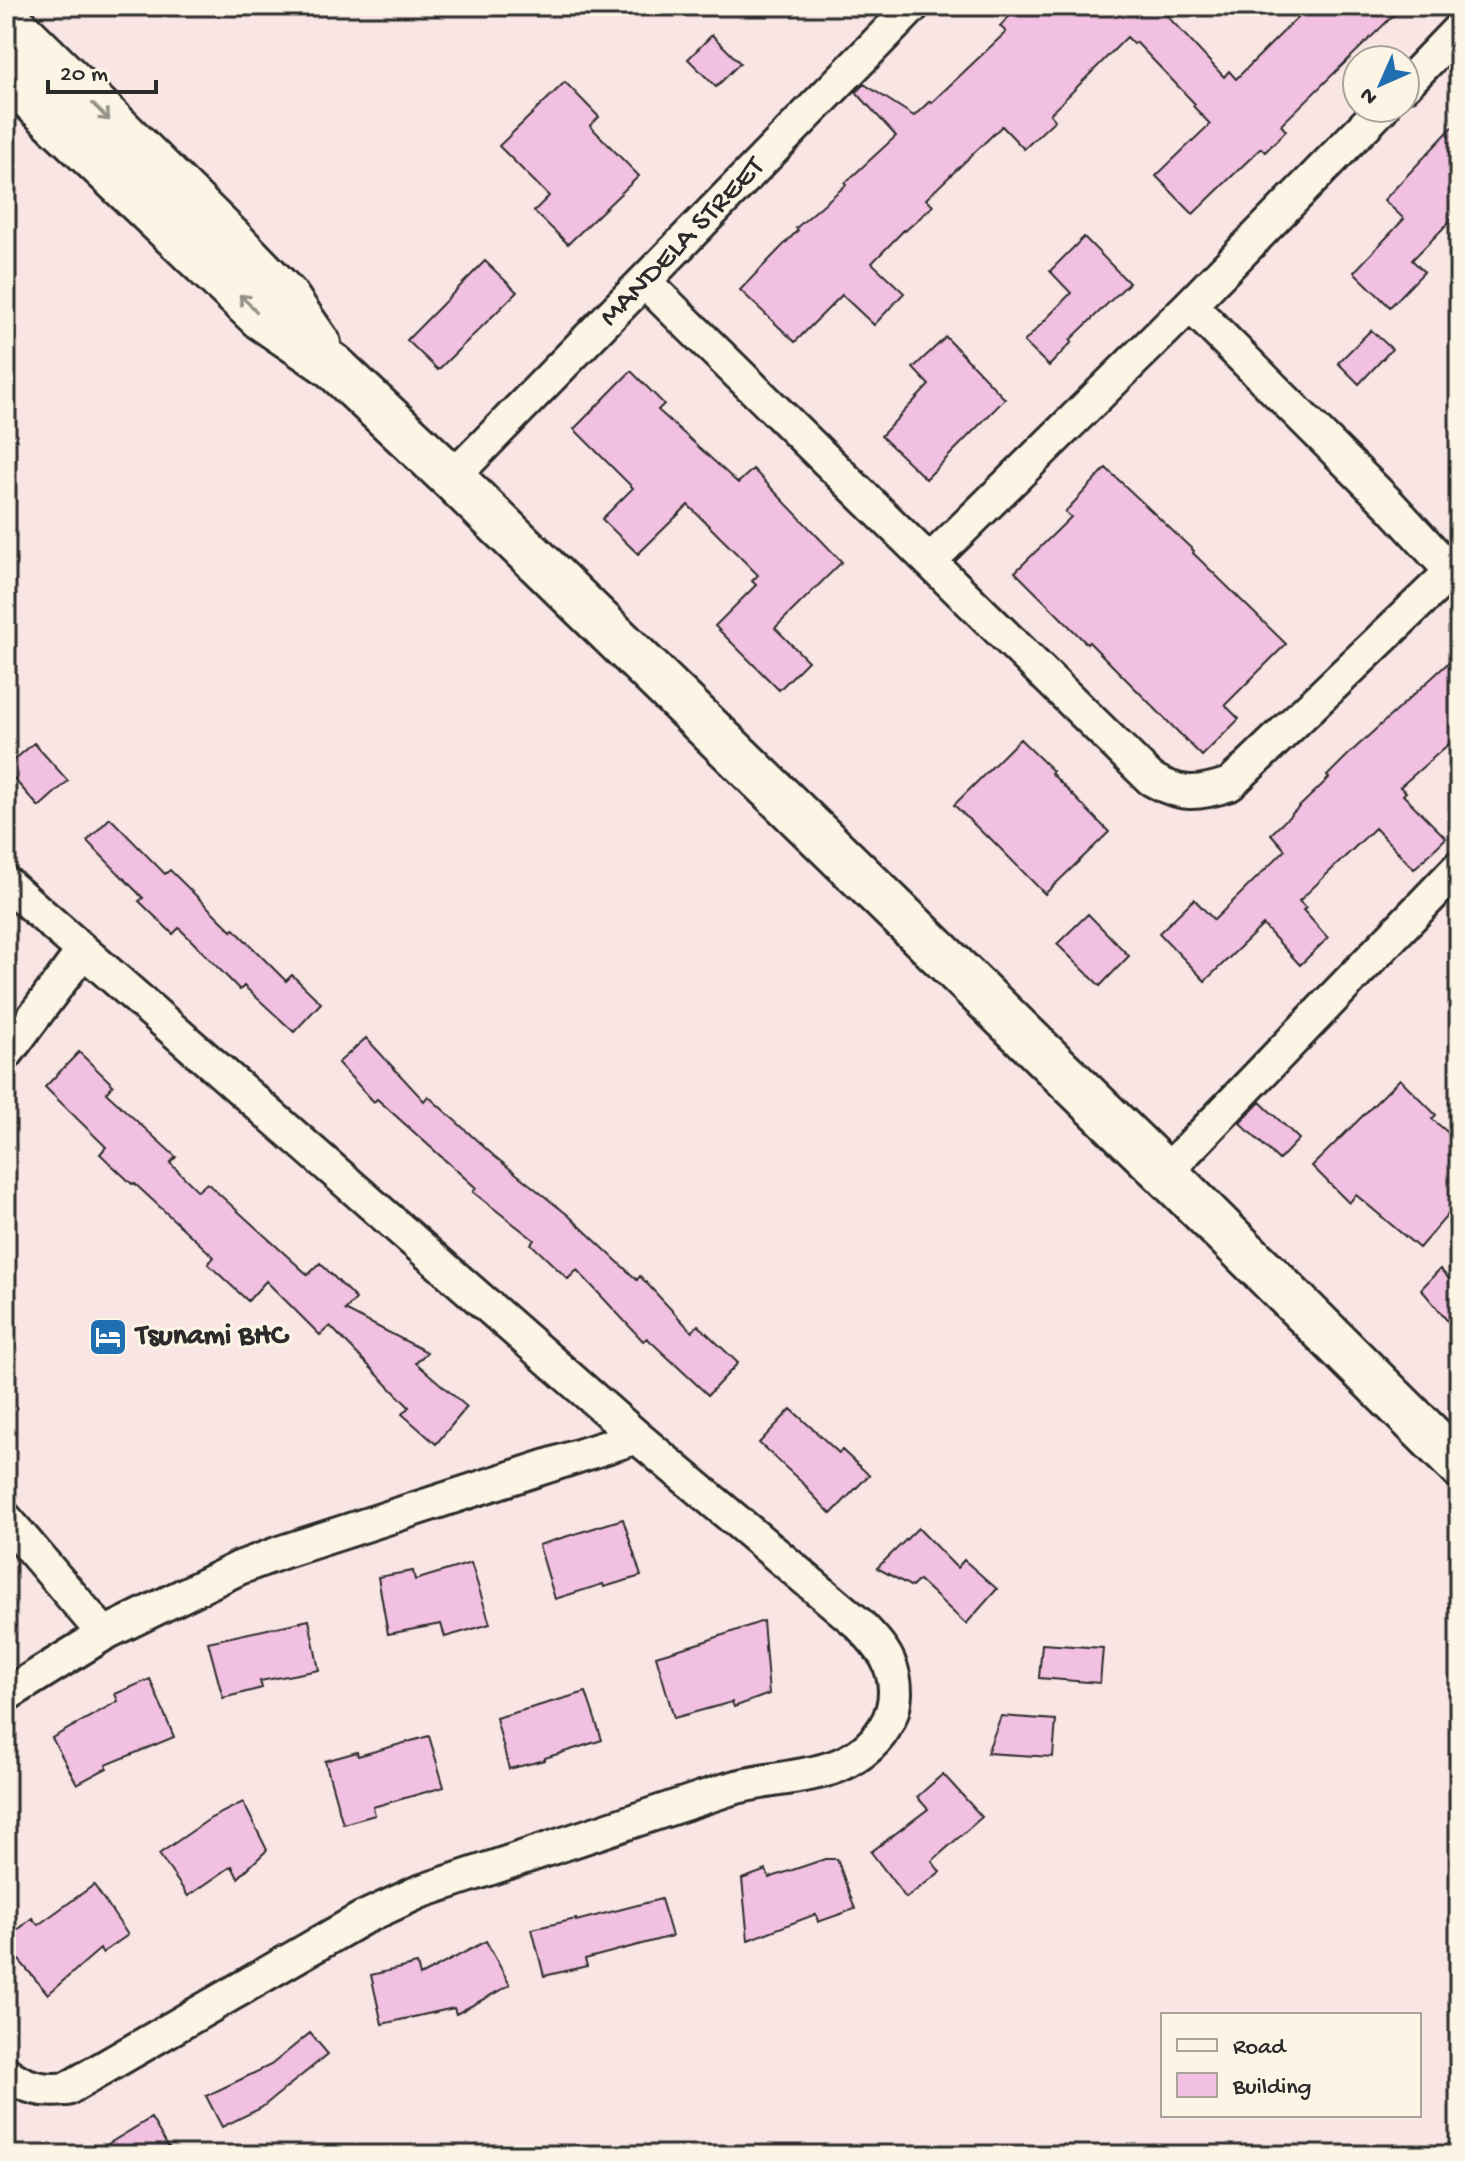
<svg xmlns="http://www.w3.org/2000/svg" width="1465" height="2161" font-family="'Gochi Hand',sans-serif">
<rect width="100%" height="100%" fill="#f9e5e4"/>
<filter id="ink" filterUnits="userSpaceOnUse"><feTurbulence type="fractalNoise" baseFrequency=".0125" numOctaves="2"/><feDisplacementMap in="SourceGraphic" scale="16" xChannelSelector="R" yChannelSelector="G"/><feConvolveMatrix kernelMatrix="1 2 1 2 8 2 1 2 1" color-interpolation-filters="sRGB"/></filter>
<g filter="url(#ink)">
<!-- building -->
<path fill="#f2c1e2" stroke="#2b2b2b" stroke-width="2" d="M 1019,6 L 1158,6 L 1224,77 L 1229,71 L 1236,79 L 1309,6 L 1403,6 L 1281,125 L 1286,131 L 1265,152 L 1261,148 L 1193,214 L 1156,176 L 1210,124 L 1193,106 L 1195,104 L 1136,42 L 1134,44 L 1127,37 L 1050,114 L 1055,120 L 1024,149 L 1002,126 L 926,199 L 933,206 L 905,231 L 904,230 L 872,263 L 904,293 L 874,325 L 842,295 L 795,342 L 740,290 L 798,230 L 796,228 L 846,185 L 845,183 L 896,136 L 856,92 L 864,84 L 914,116 L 930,101 L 931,103 L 1006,32 L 1000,26 Z
M 712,35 L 740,63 L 716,87 L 688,59 Z
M 565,82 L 599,117 L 590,126 L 639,176 L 568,244 L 534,211 L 549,196 L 499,146 Z
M 1459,120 L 1459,212 L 1412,260 L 1424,272 L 1390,307 L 1354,272 L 1404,219 L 1384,200 Z
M 1084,237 L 1129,283 L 1070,340 L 1072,342 L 1049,366 L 1024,342 L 1071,293 L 1050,271 Z
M 485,261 L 517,292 L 438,370 L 407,340 Z
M 1371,330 L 1392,349 L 1359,384 L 1338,363 Z
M 946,337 L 1005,399 L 926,479 L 881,436 L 929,385 L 913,368 Z
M 631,371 L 664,404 L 658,410 L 738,483 L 753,469 L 842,562 L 775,628 L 808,661 L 779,690 L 715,626 L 756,585 L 752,581 L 758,575 L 688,505 L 638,554 L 602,519 L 633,488 L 574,429 Z
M 1106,468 L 1194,551 L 1193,553 L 1286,644 L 1225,705 L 1239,719 L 1202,756 L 1089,642 L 1087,644 L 1015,572 L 1071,517 L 1065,512 Z
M 1459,653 L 1459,735 L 1400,787 L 1406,792 L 1403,795 L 1446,838 L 1414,869 L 1375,828 L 1299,901 L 1306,908 L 1303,910 L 1328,938 L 1300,965 L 1263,925 L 1205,981 L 1159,933 L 1194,899 L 1214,920 L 1285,850 L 1271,834 L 1329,778 L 1327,776 L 1352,751 Z
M 1020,739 L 1053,771 L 1051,773 L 1109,832 L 1045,894 L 988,836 L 987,837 L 954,805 Z
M 34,743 L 68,781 L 39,807 L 6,770 L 6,767 Z
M 110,818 L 165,874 L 170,870 L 232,931 L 234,929 L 286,981 L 292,975 L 321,1003 L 294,1032 L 244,986 L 240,990 L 179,928 L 173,934 L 139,901 L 143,898 L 87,841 Z
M 1088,914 L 1129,956 L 1100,986 L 1057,944 Z
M 366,1038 L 424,1101 L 428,1096 L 494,1156 L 568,1215 L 637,1280 L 640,1276 L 692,1332 L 698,1325 L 738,1363 L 708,1395 L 647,1338 L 643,1341 L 577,1270 L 568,1279 L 531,1244 L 534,1240 L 473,1192 L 476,1188 L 377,1099 L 374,1102 L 338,1063 Z
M 79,1052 L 113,1085 L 106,1093 L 176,1157 L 170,1163 L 198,1191 L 207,1183 L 308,1275 L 320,1263 L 356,1299 L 345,1310 L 427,1352 L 416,1363 L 467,1407 L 436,1444 L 402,1414 L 409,1407 L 330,1326 L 320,1335 L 266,1281 L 248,1301 L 208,1264 L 214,1257 L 134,1183 L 132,1184 L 100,1154 L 106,1147 L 45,1087 Z
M 1400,1079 L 1436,1115 L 1432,1119 L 1459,1142 L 1459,1202 L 1419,1248 L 1356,1195 L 1349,1203 L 1312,1166 Z
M 1260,1102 L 1299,1139 L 1279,1160 L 1240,1123 Z
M 1440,1269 L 1459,1289 L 1459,1335 L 1421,1289 Z
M 791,1409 L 839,1453 L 842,1450 L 869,1475 L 831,1514 L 806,1488 L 807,1487 L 759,1443 Z
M 623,1519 L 641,1576 L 604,1587 L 603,1584 L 555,1599 L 539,1545 Z
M 918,1528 L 957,1568 L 964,1560 L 997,1589 L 966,1624 L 919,1580 L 912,1587 L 877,1568 Z
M 471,1563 L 490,1624 L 445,1637 L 441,1624 L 388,1634 L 378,1577 L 413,1571 L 415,1580 Z
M 309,1620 L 319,1670 L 260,1681 L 262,1688 L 223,1698 L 208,1642 Z
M 763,1621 L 769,1694 L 734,1707 L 732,1702 L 674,1718 L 656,1656 L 703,1642 Z
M 1042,1644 L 1103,1648 L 1100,1683 L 1039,1678 Z
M 150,1679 L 174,1737 L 106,1765 L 107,1768 L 77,1784 L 52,1738 L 118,1701 L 115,1694 Z
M 586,1692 L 602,1740 L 545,1758 L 545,1760 L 509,1769 L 496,1718 Z
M 1001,1716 L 1056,1720 L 1053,1757 L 987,1753 Z
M 429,1736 L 444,1787 L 373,1807 L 375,1815 L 343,1824 L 325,1761 L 357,1752 L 358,1756 Z
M 943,1774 L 982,1817 L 932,1861 L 940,1872 L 906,1898 L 871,1852 L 928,1809 L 917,1797 Z
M 243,1802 L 267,1850 L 238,1878 L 232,1866 L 188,1896 L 159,1854 L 211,1818 Z
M 825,1859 L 837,1859 L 855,1909 L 818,1922 L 816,1914 L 748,1940 L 742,1879 L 766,1870 L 769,1878 Z
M 94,1885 L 128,1935 L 102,1953 L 100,1949 L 48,1994 L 6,1945 L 6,1940 L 32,1918 L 38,1925 Z
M 661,1899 L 672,1936 L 585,1959 L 587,1966 L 544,1976 L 532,1929 L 576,1919 L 576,1921 Z
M 486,1941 L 510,1985 L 456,2014 L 454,2008 L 382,2024 L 371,1975 L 417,1964 L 420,1976 Z
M 310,2033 L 328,2054 L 261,2108 L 222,2127 L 206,2096 L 271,2065 Z
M 151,2118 L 173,2155 L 90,2155 Z"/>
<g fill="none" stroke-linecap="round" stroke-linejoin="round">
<defs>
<path id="street" d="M 1405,85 L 1459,29
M 645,282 L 1151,779 C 1181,796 1197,795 1230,784 L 1451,572
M 1190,305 L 1391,506 L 1459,580
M 452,478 L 913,6
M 930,561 L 1190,305 L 1382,108
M 6,883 L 637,1437 L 859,1624 C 870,1636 883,1648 889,1663 C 909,1711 876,1753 832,1768 C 799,1779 763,1779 729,1789 L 419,1892 L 361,1919 L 67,2089 C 44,2092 25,2088 6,2073
M 6,1054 L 83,951
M 1165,1173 L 1459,867
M 6,1519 L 104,1634
M 6,1695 L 104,1634 L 239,1568 L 282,1552 L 637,1437"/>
<path id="secondary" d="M 6,18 L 232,241 L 285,296 L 318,344
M 6,74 L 261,317 L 333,366 L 452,478 L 1165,1173 L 1459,1465"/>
</defs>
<!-- street casing -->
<use href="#street" stroke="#2b2b2b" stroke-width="38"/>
<!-- secondary casing -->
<use href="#secondary" stroke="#2b2b2b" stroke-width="50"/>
<!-- street -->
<use href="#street" stroke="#fcf5e5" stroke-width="32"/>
<!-- secondary -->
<use href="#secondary" stroke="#fcf5e5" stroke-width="44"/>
</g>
<!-- one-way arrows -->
<defs><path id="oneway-shaft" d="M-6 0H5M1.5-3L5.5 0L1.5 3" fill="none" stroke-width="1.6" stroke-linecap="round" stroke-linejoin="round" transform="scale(2)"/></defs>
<g stroke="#949088">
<use href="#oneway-shaft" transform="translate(101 112) rotate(45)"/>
<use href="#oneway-shaft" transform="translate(248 303) rotate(-135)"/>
</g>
</g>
<!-- icons -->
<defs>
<symbol id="hotel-square" viewBox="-11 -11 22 22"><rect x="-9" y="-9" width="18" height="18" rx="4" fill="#1f6fb2" stroke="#fcf5e5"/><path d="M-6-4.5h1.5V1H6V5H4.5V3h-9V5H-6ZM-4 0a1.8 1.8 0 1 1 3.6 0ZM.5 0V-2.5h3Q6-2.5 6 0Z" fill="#fff"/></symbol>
</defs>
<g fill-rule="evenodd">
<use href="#hotel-square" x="86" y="1315" width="44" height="44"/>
</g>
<g text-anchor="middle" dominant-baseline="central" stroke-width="6" stroke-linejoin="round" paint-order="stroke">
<!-- street labels -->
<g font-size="30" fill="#2b2b2b" stroke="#fcf5e5">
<text transform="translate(683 243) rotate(-46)">MANDELA STREET</text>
</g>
<!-- poi labels -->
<g font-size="30" font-weight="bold" fill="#2b2b2b" stroke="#fcf5e5" text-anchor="start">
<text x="136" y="1337">Tsunami BHC</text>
</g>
</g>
<!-- margin -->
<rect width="1465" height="2161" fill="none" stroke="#fcf5e5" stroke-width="32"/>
<rect x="16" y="16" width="1433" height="2129" fill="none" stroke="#2b2b2b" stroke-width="3" filter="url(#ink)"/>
<!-- legend -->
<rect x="1161" y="2013" width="260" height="104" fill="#fcf5e5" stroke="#a8a49b" stroke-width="2"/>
<rect x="1177" y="2039" width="40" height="12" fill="#fcf5e5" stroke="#a8a49b" stroke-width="2"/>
<text x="1233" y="2053" font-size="24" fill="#2b2b2b">Road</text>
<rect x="1177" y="2073" width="40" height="24" fill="#f2c1e2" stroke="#a8a49b" stroke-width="2"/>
<text x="1233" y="2093" font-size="24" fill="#2b2b2b">Building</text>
<!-- north arrow -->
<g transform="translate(1381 84) rotate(225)"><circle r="38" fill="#fcf5e5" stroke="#a8a49b" stroke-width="2"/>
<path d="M0-6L14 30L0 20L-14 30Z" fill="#1f6fb2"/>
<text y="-12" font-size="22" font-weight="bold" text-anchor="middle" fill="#2b2b2b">N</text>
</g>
<!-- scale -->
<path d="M48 80v12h108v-12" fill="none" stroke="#2b2b2b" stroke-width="4"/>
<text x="60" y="80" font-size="24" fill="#2b2b2b" stroke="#fcf5e5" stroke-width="6" paint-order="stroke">20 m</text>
</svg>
